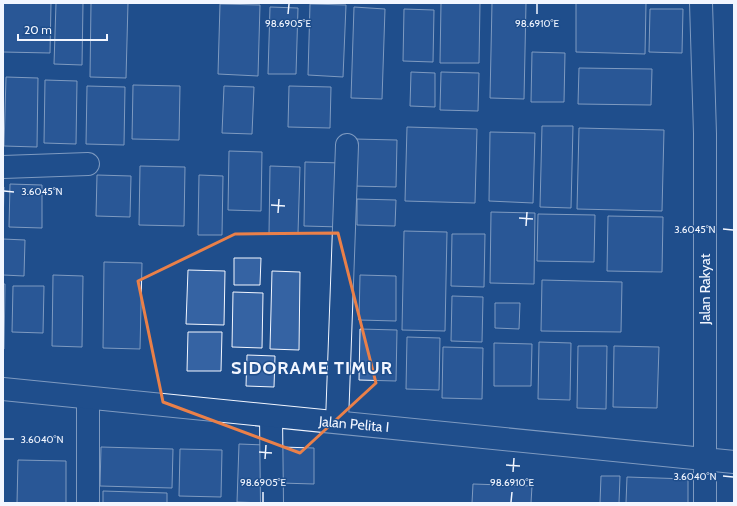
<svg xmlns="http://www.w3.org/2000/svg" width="737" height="506" font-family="Cabin,sans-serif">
<rect width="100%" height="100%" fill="#1f4e8c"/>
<!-- building -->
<path fill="#3563a3" stroke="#f2f6ff" d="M 3,3 L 51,3 L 50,53 L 3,52 Z
M 56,3 L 83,3 L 82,65 L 54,64 Z
M 91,3 L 128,3 L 126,78 L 90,77 Z
M 441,3 L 480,3 L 479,63 L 440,63 Z
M 492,3 L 526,3 L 524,99 L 490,98 Z
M 576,3 L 646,3 L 645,54 L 576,52 Z
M 220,4 L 260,5 L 258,76 L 218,74 Z
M 310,4 L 346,5 L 343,77 L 308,75 Z
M 270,7 L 298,8 L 296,74 L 268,74 Z
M 354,7 L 385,9 L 382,99 L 351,98 Z
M 404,9 L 434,10 L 433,62 L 403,61 Z
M 650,9 L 683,9 L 682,53 L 649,52 Z
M 532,52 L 565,53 L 564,102 L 531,102 Z
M 579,68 L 652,69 L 651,105 L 578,104 Z
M 411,72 L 435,73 L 435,107 L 410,106 Z
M 441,72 L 479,73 L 478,111 L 440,110 Z
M 6,77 L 38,78 L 37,147 L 4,146 Z
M 45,80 L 77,81 L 76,144 L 44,143 Z
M 133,85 L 180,86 L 179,140 L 132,139 Z
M 87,86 L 125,87 L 124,145 L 86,144 Z
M 224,86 L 254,87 L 252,134 L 222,133 Z
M 289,86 L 331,87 L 330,128 L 288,127 Z
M 542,126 L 573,126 L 571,208 L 540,207 Z
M 407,127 L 477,129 L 475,203 L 405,201 Z
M 579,128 L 664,130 L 662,211 L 577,209 Z
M 490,132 L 535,133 L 533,203 L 489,201 Z
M 355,139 L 397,140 L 396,187 L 354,186 Z
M 229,151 L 262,152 L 261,211 L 228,210 Z
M 305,162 L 342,163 L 341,227 L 304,226 Z
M 140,166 L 185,167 L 184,226 L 139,225 Z
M 270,166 L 300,167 L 298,233 L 269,233 Z
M 97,175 L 131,176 L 130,217 L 96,216 Z
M 199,175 L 223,176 L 222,235 L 198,235 Z
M 10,184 L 42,185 L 42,228 L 9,227 Z
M 3,187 L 4,187 L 3,229 Z
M 357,199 L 396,200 L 395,226 L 357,225 Z
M 491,212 L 535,213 L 534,284 L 490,283 Z
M 538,214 L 595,215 L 594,262 L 537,261 Z
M 608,216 L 663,217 L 662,272 L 607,271 Z
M 404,231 L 447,232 L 445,331 L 402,330 Z
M 452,234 L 485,234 L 484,287 L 451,286 Z
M 3,239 L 25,240 L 24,276 L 3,275 Z
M 234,258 L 261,258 L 260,285 L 234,285 Z
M 104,262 L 142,263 L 140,349 L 103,348 Z
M 188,270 L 225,271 L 224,325 L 186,324 Z
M 272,271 L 300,272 L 299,350 L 270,349 Z
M 53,275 L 83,276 L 82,347 L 52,346 Z
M 360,275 L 396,276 L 396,321 L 359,320 Z
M 542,280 L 622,282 L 621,332 L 541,331 Z
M 3,284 L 5,284 L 4,349 L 3,349 Z
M 13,286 L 44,286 L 43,333 L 12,332 Z
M 233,292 L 263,293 L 262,348 L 232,347 Z
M 452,296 L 483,297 L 482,342 L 451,341 Z
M 495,303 L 520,303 L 519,329 L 495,328 Z
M 360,329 L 397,330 L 396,381 L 359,380 Z
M 188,332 L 222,332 L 221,371 L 187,371 Z
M 407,337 L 440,338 L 439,390 L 406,389 Z
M 539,342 L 571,343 L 570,400 L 538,399 Z
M 494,343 L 532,344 L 531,386 L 494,386 Z
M 578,346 L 607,346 L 606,409 L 577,408 Z
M 614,346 L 659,347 L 657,408 L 613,407 Z
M 443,347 L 483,348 L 482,399 L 442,398 Z
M 247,355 L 275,356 L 274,387 L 246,386 Z
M 239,444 L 265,445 L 264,503 L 237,502 Z
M 101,447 L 173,449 L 172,488 L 100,486 Z
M 281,447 L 314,448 L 314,484 L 280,483 Z
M 180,449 L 222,450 L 221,497 L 179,496 Z
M 18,460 L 66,461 L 66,503 L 17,503 Z
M 601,476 L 620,476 L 619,503 L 600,503 Z
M 627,477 L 688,479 L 688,503 L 626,503 Z
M 473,484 L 532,486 L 531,503 L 472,503 Z
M 103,491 L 167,493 L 167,503 L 103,503 Z"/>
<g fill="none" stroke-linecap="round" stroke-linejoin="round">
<defs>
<path id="minor" d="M 3,167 L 88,164
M 271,417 L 272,503
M 337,422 L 347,145
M 88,503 L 88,399"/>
<path id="tertiary" d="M 701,3 L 705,134 L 705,503
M 3,389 L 734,462"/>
</defs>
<!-- minor casing -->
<use href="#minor" stroke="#f2f6ff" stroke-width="24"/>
<!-- tertiary casing -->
<use href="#tertiary" stroke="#f2f6ff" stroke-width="24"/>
<!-- minor -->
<use href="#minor" stroke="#1f4e8c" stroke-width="22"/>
<!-- tertiary -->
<use href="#tertiary" stroke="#1f4e8c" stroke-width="22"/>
</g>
<!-- marked area -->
<path d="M0 0H737V506H0ZM 338,233 L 376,383 L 300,453 L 163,402 L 138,281 L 235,234 Z" fill="#1f4e8c" fill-opacity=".55" fill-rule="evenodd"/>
<path fill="none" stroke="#ea8049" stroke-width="3" stroke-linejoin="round" d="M 338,233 L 376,383 L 300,453 L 163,402 L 138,281 L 235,234 Z"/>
<!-- ticks -->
<path fill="none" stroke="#f2f6ff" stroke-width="1.5" d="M 288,14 L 289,4M 537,14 L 537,4M 4,191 L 14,192M 271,205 L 285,206M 278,213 L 279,199M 519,218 L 533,219M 526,226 L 527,212M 723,229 L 733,230M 4,439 L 14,439M 259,452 L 272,453M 265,459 L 266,445M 506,465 L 520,466M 513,472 L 514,458M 723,476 L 733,477M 263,502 L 263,492M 511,502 L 512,492"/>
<g text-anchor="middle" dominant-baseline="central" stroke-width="3" stroke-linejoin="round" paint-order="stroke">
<!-- street labels -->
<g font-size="14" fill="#f2f6ff" stroke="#1f4e8c">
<text transform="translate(705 289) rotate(-90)">Jalan Rakyat</text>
<text transform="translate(354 424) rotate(5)">Jalan Pelita I</text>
</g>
<!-- district labels -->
<g font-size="18" font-weight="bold" letter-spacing="1" fill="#f2f6ff" stroke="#1f4e8c">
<text x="312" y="368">SIDORAME TIMUR</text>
</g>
</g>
<g font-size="10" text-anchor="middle" fill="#f2f6ff" stroke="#1f4e8c" stroke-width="3" stroke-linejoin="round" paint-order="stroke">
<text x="288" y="27">98.6905°E</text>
<text x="537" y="27">98.6910°E</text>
<text x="42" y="195">3.6045°N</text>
<text x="695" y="233">3.6045°N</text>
<text x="42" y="443">3.6040°N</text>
<text x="695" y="480">3.6040°N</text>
<text x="263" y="486">98.6905°E</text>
<text x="512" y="486">98.6910°E</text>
</g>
<!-- border -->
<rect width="737" height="506" fill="none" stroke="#f2f6ff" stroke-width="8"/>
<!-- scale -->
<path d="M18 34v6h89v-6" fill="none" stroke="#f2f6ff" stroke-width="2"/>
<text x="24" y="34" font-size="12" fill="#f2f6ff" stroke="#1f4e8c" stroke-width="3" paint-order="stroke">20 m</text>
</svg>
